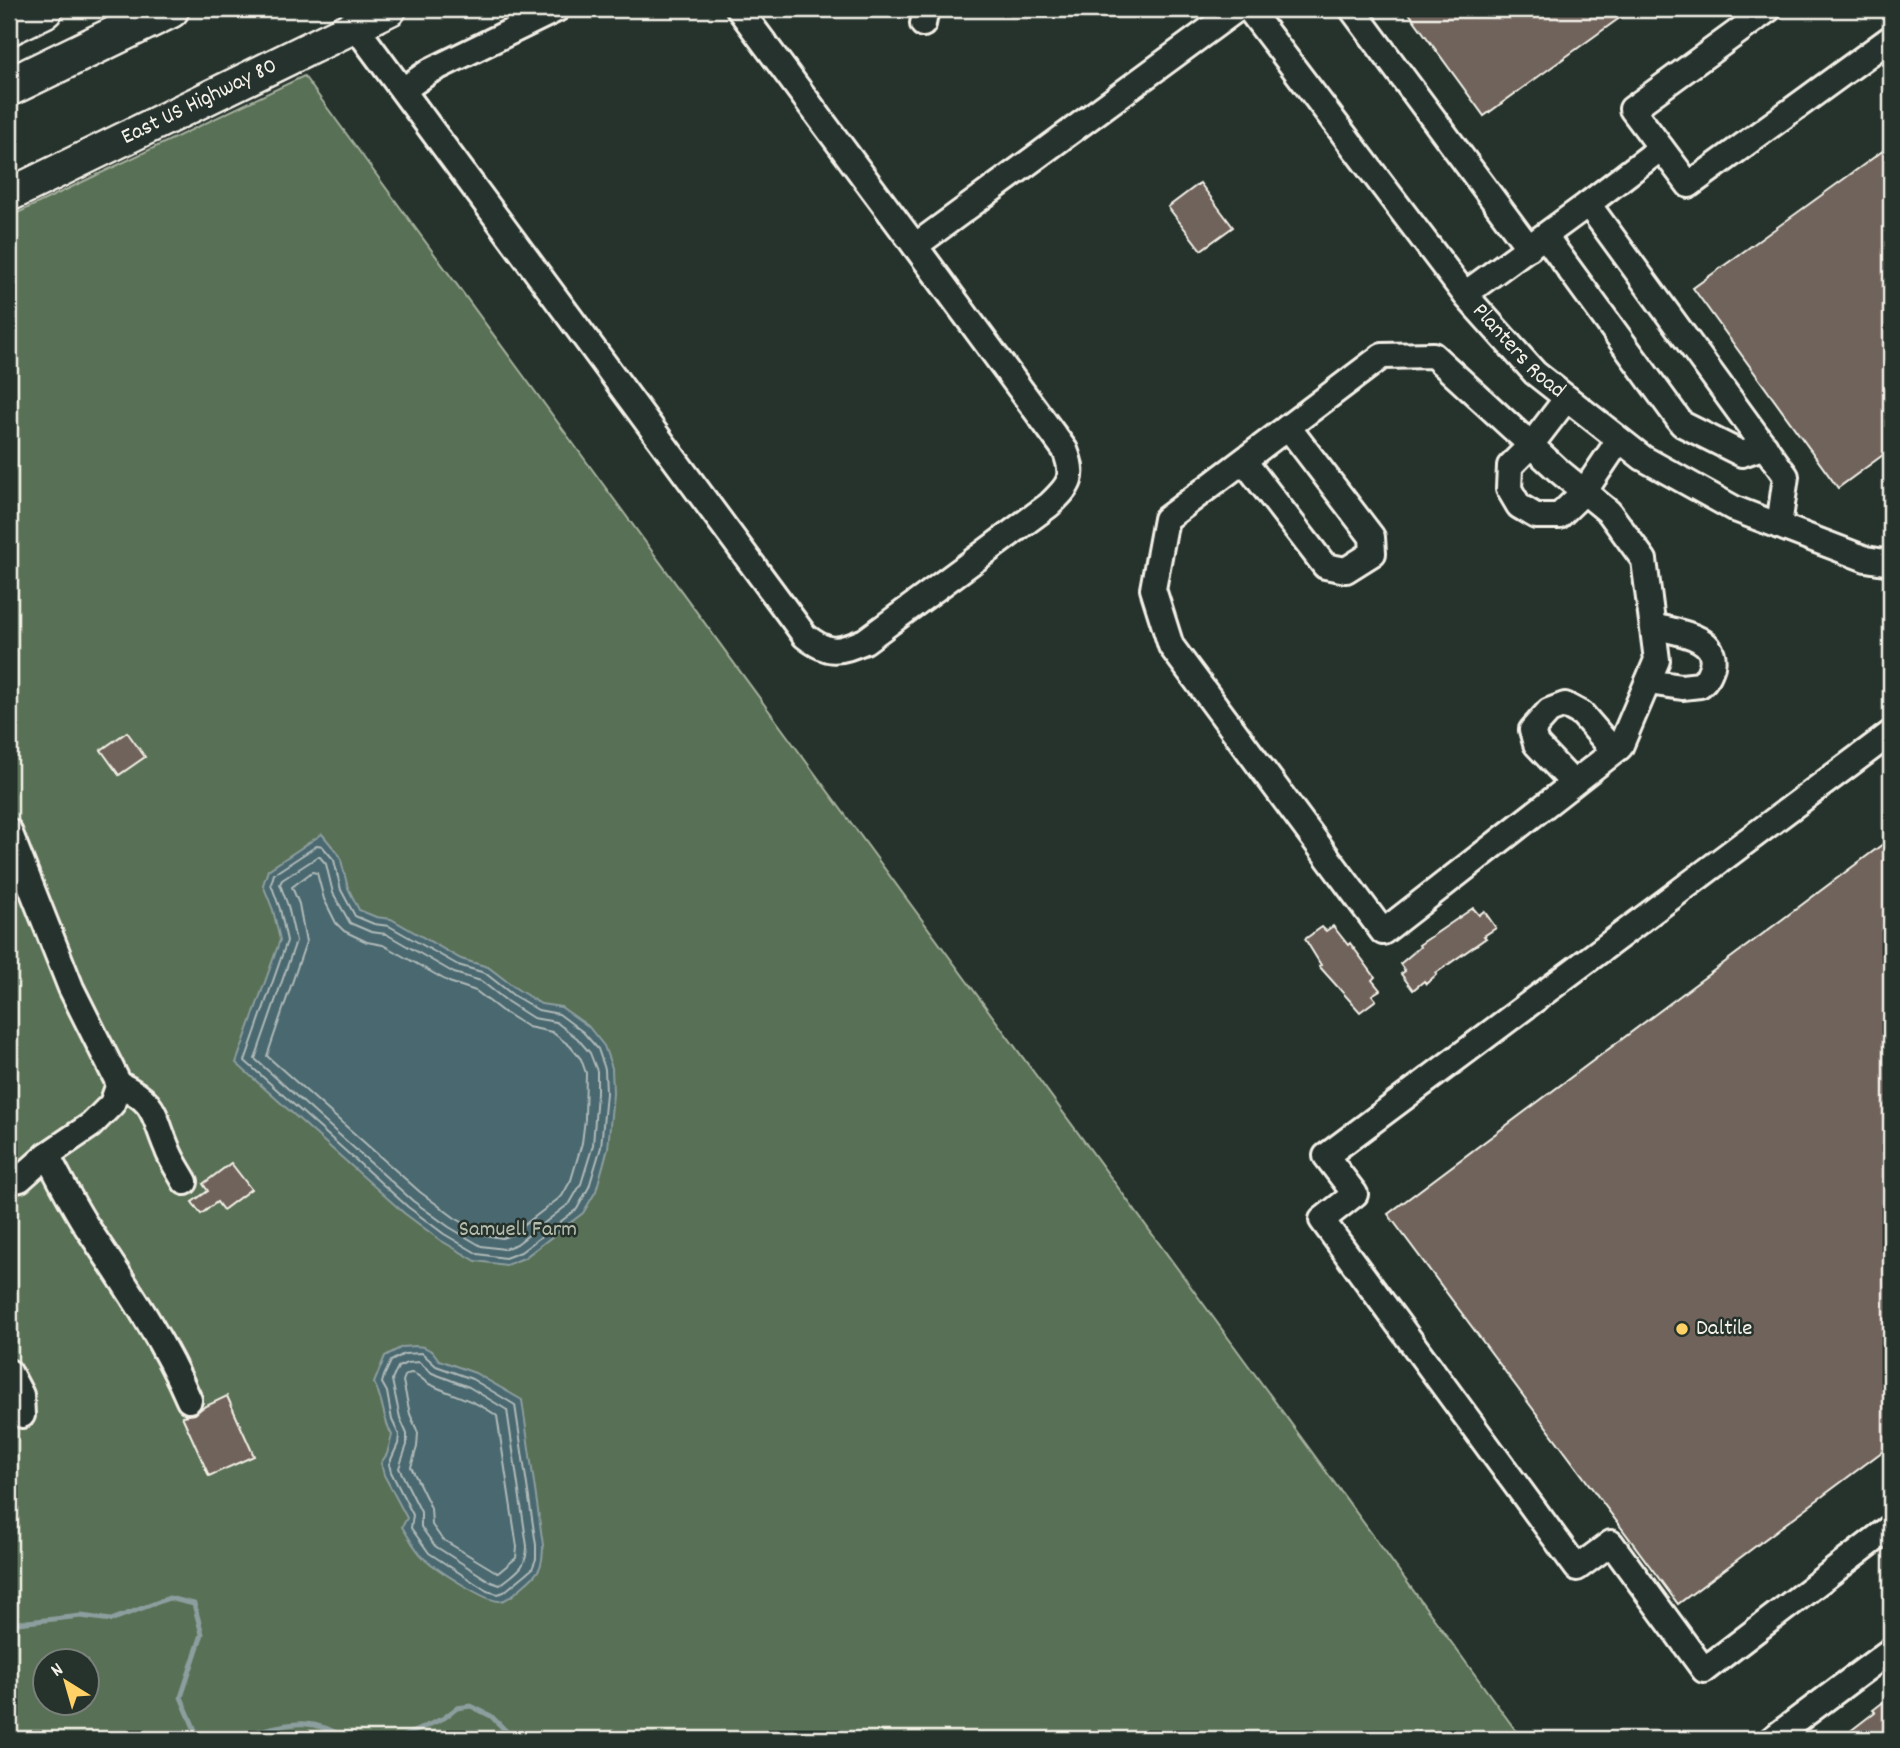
<svg xmlns="http://www.w3.org/2000/svg" width="1900" height="1748" font-family="Dekko,sans-serif">
<rect width="100%" height="100%" fill="#26332d"/>
<filter id="ink" filterUnits="userSpaceOnUse"><feTurbulence type="fractalNoise" baseFrequency=".0143" numOctaves="2"/><feDisplacementMap in="SourceGraphic" scale="14" xChannelSelector="R" yChannelSelector="G"/><feConvolveMatrix kernelMatrix="1 2 1 2 8 2 1 2 1" color-interpolation-filters="sRGB"/></filter>
<g filter="url(#ink)">
<!-- green -->
<path fill="#597054" stroke="#a6b09e" stroke-width="2" fill-rule="evenodd" d="M 304,76 L 1522,1739 L 9,1739 L 9,217 ZM 46,1660 L 88,1660 L 88,1702 L 46,1702 Z"/>
<!-- water -->
<path fill="#49676f" stroke="#8d9e9f" stroke-width="2" d="M 322,834 L 340,856 L 348,888 L 359,910 L 376,917 L 391,919 L 461,959 L 488,967 L 517,989 L 541,1004 L 561,1007 L 588,1026 L 604,1046 L 612,1068 L 613,1093 L 608,1148 L 596,1191 L 583,1213 L 524,1258 L 506,1265 L 476,1261 L 440,1240 L 404,1213 L 236,1063 L 280,940 L 273,910 L 263,885 L 268,870 Z
M 415,1346 L 424,1347 L 433,1352 L 439,1360 L 475,1373 L 522,1400 L 543,1545 C 543,1567 540,1572 523,1586 C 516,1592 509,1600 500,1601 C 486,1602 436,1569 424,1558 C 415,1550 409,1537 402,1527 L 407,1518 L 384,1475 L 381,1463 L 387,1454 L 392,1435 C 382,1418 384,1400 374,1383 L 385,1356 L 402,1347 Z"/>
<g fill="none" stroke-linecap="round" stroke-linejoin="round">
<!-- shore -->
<path stroke="#b0bab8" stroke-width="2" d="M 318,845 L 322,846 L 334,860 L 341,890 L 355,916 L 374,924 L 389,926 L 458,965 L 485,973 L 513,995 L 538,1010 L 559,1014 L 583,1032 L 598,1049 L 605,1069 L 606,1093 L 601,1147 L 589,1187 L 577,1209 L 521,1252 L 505,1258 L 478,1254 L 444,1234 L 408,1207 L 245,1061 L 287,941 L 280,909 L 271,884 L 274,874 Z
M 319,856 L 326,864 L 333,893 L 350,923 L 371,932 L 386,934 L 454,973 L 481,981 L 508,1002 L 533,1018 L 556,1022 L 577,1038 L 590,1053 L 597,1071 L 597,1093 L 593,1145 L 581,1184 L 570,1203 L 517,1244 L 504,1249 L 481,1246 L 449,1227 L 413,1201 L 255,1059 L 296,941 L 288,906 L 280,884 L 282,880 Z
M 312,872 L 317,873 L 324,899 L 336,923 L 344,931 L 367,942 L 383,945 L 449,982 L 476,991 L 502,1011 L 528,1027 L 552,1032 L 570,1046 L 581,1059 L 586,1073 L 585,1119 L 582,1143 L 571,1180 L 562,1196 L 511,1235 L 502,1238 L 485,1235 L 455,1218 L 420,1192 L 267,1056 L 306,942 L 299,904 L 292,887 Z
M 422,1353 L 436,1366 L 472,1379 L 515,1405 L 536,1545 L 536,1559 L 532,1569 L 504,1592 L 498,1594 L 487,1591 L 429,1553 L 411,1528 L 413,1515 L 391,1472 L 389,1464 L 398,1444 L 399,1435 L 392,1420 L 387,1392 L 382,1383 L 384,1376 L 391,1361 L 404,1354 Z
M 419,1362 L 432,1373 L 469,1387 L 507,1410 L 527,1546 C 527,1568 516,1572 500,1585 L 491,1582 L 435,1546 L 421,1527 L 421,1512 L 399,1468 L 407,1445 L 407,1434 L 400,1418 L 392,1380 L 398,1367 L 407,1363 Z
M 410,1373 C 419,1373 421,1380 429,1384 C 452,1395 477,1401 497,1416 L 517,1547 L 516,1558 L 498,1573 L 442,1539 L 432,1525 L 431,1508 L 411,1467 L 417,1447 L 418,1433 L 410,1414 L 403,1381 L 405,1376 Z"/>
<!-- stream -->
<path stroke="#8d9e9f" stroke-width="5" d="M 9,1624 L 81,1616 L 111,1620 L 169,1598 L 194,1604 L 202,1634 L 181,1697 L 197,1735 C 206,1735 216,1738 225,1737 C 272,1733 301,1708 346,1739
M 398,1739 L 444,1718 L 457,1708 L 471,1706 L 491,1716 L 514,1739"/>
</g>
<!-- building -->
<path fill="#70645c" stroke="#f4f1e8" stroke-width="2" d="M 1406,9 L 1632,9 L 1484,116 Z
M 1891,145 L 1891,449 L 1838,488 L 1693,288 Z
M 1200,183 L 1233,227 L 1201,250 L 1168,207 Z
M 127,732 L 145,757 L 119,775 L 101,750 Z
M 1891,838 L 1891,1445 L 1678,1604 L 1388,1214 Z
M 1473,908 L 1479,915 L 1484,911 L 1496,928 L 1484,936 L 1486,938 L 1436,973 L 1437,974 L 1426,984 L 1424,981 L 1413,990 L 1401,974 L 1405,971 L 1400,964 L 1420,947 L 1419,945 Z
M 1333,926 L 1348,945 L 1350,943 L 1375,977 L 1372,980 L 1380,990 L 1372,995 L 1376,1000 L 1360,1012 L 1319,966 L 1321,965 L 1305,939 L 1322,927 L 1326,931 Z
M 231,1163 L 251,1189 L 223,1210 L 217,1202 L 201,1214 L 192,1202 L 208,1191 L 203,1184 Z
M 227,1396 L 254,1456 L 209,1476 L 182,1416 L 195,1414 L 202,1408 Z
M 1891,1696 L 1891,1739 L 1840,1739 L 1875,1712 L 1873,1710 Z"/>
<g fill="none" stroke-linecap="round" stroke-linejoin="round">
<defs>
<g id="minor">
<path d="M 739,9 L 915,246"/>
<path id="s1" d="M 1249,9 L 1467,297 L 1535,373 L 1643,458 L 1735,509 L 1866,559 L 1891,563"/>
<path d="M 1352,9 L 1529,248"/>
<path d="M 1769,9 L 1632,109 L 1689,185 L 1891,38"/>
<path d="M 923,24 L 926,9"/>
<path d="M 355,26 L 805,636 C 829,655 838,652 865,641 L 1049,505 C 1070,485 1076,478 1065,450 L 915,246 L 1237,9"/>
<path d="M 403,90 L 430,71 L 557,9"/>
<path d="M 1588,204 L 1661,148"/>
<path d="M 1545,236 L 1682,424 L 1742,454 L 1765,446"/>
<path d="M 1465,294 L 1588,204 L 1786,476 L 1779,526"/>
<path d="M 1433,355 L 1559,471 L 1609,512 L 1644,560 L 1657,660 L 1620,747 L 1383,932 L 1171,646 L 1153,589 L 1166,519 L 1382,356 Z"/>
<path d="M 1567,398 L 1531,445 L 1510,466 L 1509,489 L 1519,506 L 1536,516 L 1559,516 L 1584,492 L 1619,440"/>
<path d="M 1244,461 L 1325,566 L 1346,570 L 1373,553 L 1372,537 L 1288,427"/>
<path d="M 1648,682 L 1682,687 L 1700,685 C 1707,679 1709,675 1712,666 C 1719,635 1674,632 1653,626"/>
<path d="M 1891,733 L 1326,1156 L 1355,1194 L 1322,1220 L 1577,1568 L 1611,1543 L 1704,1670 L 1891,1527"/>
<path d="M 1573,783 L 1536,744 L 1532,730 L 1549,711 L 1565,705 L 1582,714 L 1614,751"/>
<path d="M 9,831 L 71,988 L 119,1084 L 112,1104 L 91,1125 L 47,1155 L 20,1179 L 9,1182"/>
<path d="M 119,1084 C 157,1103 152,1112 167,1148 C 171,1160 179,1171 185,1182"/>
<path d="M 47,1155 C 60,1179 72,1204 87,1227 C 124,1283 162,1337 189,1400"/>
<path d="M 9,1372 L 21,1395 L 22,1415"/>
<path d="M 1772,1739 L 1891,1650"/>
</g>
<g id="major">
<path id="s2" d="M 9,195 L 390,9"/>
</g>
<path id="highway" d="M 9,26 L 44,9
M 9,87 L 170,9"/>
</defs>
<!-- minor casing -->
<use href="#minor" stroke="#f4f1e8" stroke-width="30"/>
<!-- major casing -->
<use href="#major" stroke="#f4f1e8" stroke-width="37"/>
<!-- highway casing -->
<use href="#highway" stroke="#f4f1e8" stroke-width="42"/>
<!-- minor -->
<use href="#minor" stroke="#26332d" stroke-width="24"/>
<!-- major -->
<use href="#major" stroke="#26332d" stroke-width="32"/>
<!-- highway -->
<use href="#highway" stroke="#26332d" stroke-width="37"/>
</g>
</g>
<!-- markers -->
<circle fill="#ffd166" stroke="#26332d" stroke-width="2.5" cx="1682" cy="1329" r="7"/>
<g text-anchor="middle" dominant-baseline="central" stroke-width="5" stroke-linejoin="round" paint-order="stroke">
<!-- street labels -->
<g font-size="23" fill="#f4f1e8" stroke="#26332d">
<text stroke="none"><textPath href="#s2" startOffset="212">East US Highway 80</textPath></text>
<text stroke="none"><textPath href="#s1" startOffset="436">Planters Road</textPath></text>
</g>
<!-- park labels -->
<g font-size="23" fill="#b6bdad" stroke="#26332d">
<text x="518" y="1230">Samuell Farm</text>
</g>
<!-- poi labels -->
<g font-size="23" fill="#f4f1e8" stroke="#26332d" text-anchor="start">
<text x="1696" y="1329">Daltile</text>
</g>
</g>
<!-- margin -->
<rect width="1900" height="1748" fill="none" stroke="#26332d" stroke-width="35"/>
<rect x="18" y="18" width="1865" height="1713" fill="none" stroke="#f4f1e8" stroke-width="2.5" filter="url(#ink)"/>
<!-- north arrow -->
<g transform="translate(66 1682) rotate(323)"><circle r="33" fill="#26332d" stroke="#787f78" stroke-width="2"/>
<path d="M0-5L12 26L0 18L-12 26Z" fill="#ffd166"/>
<text y="-10" font-size="19" font-weight="bold" text-anchor="middle" fill="#f4f1e8">N</text>
</g>
</svg>
